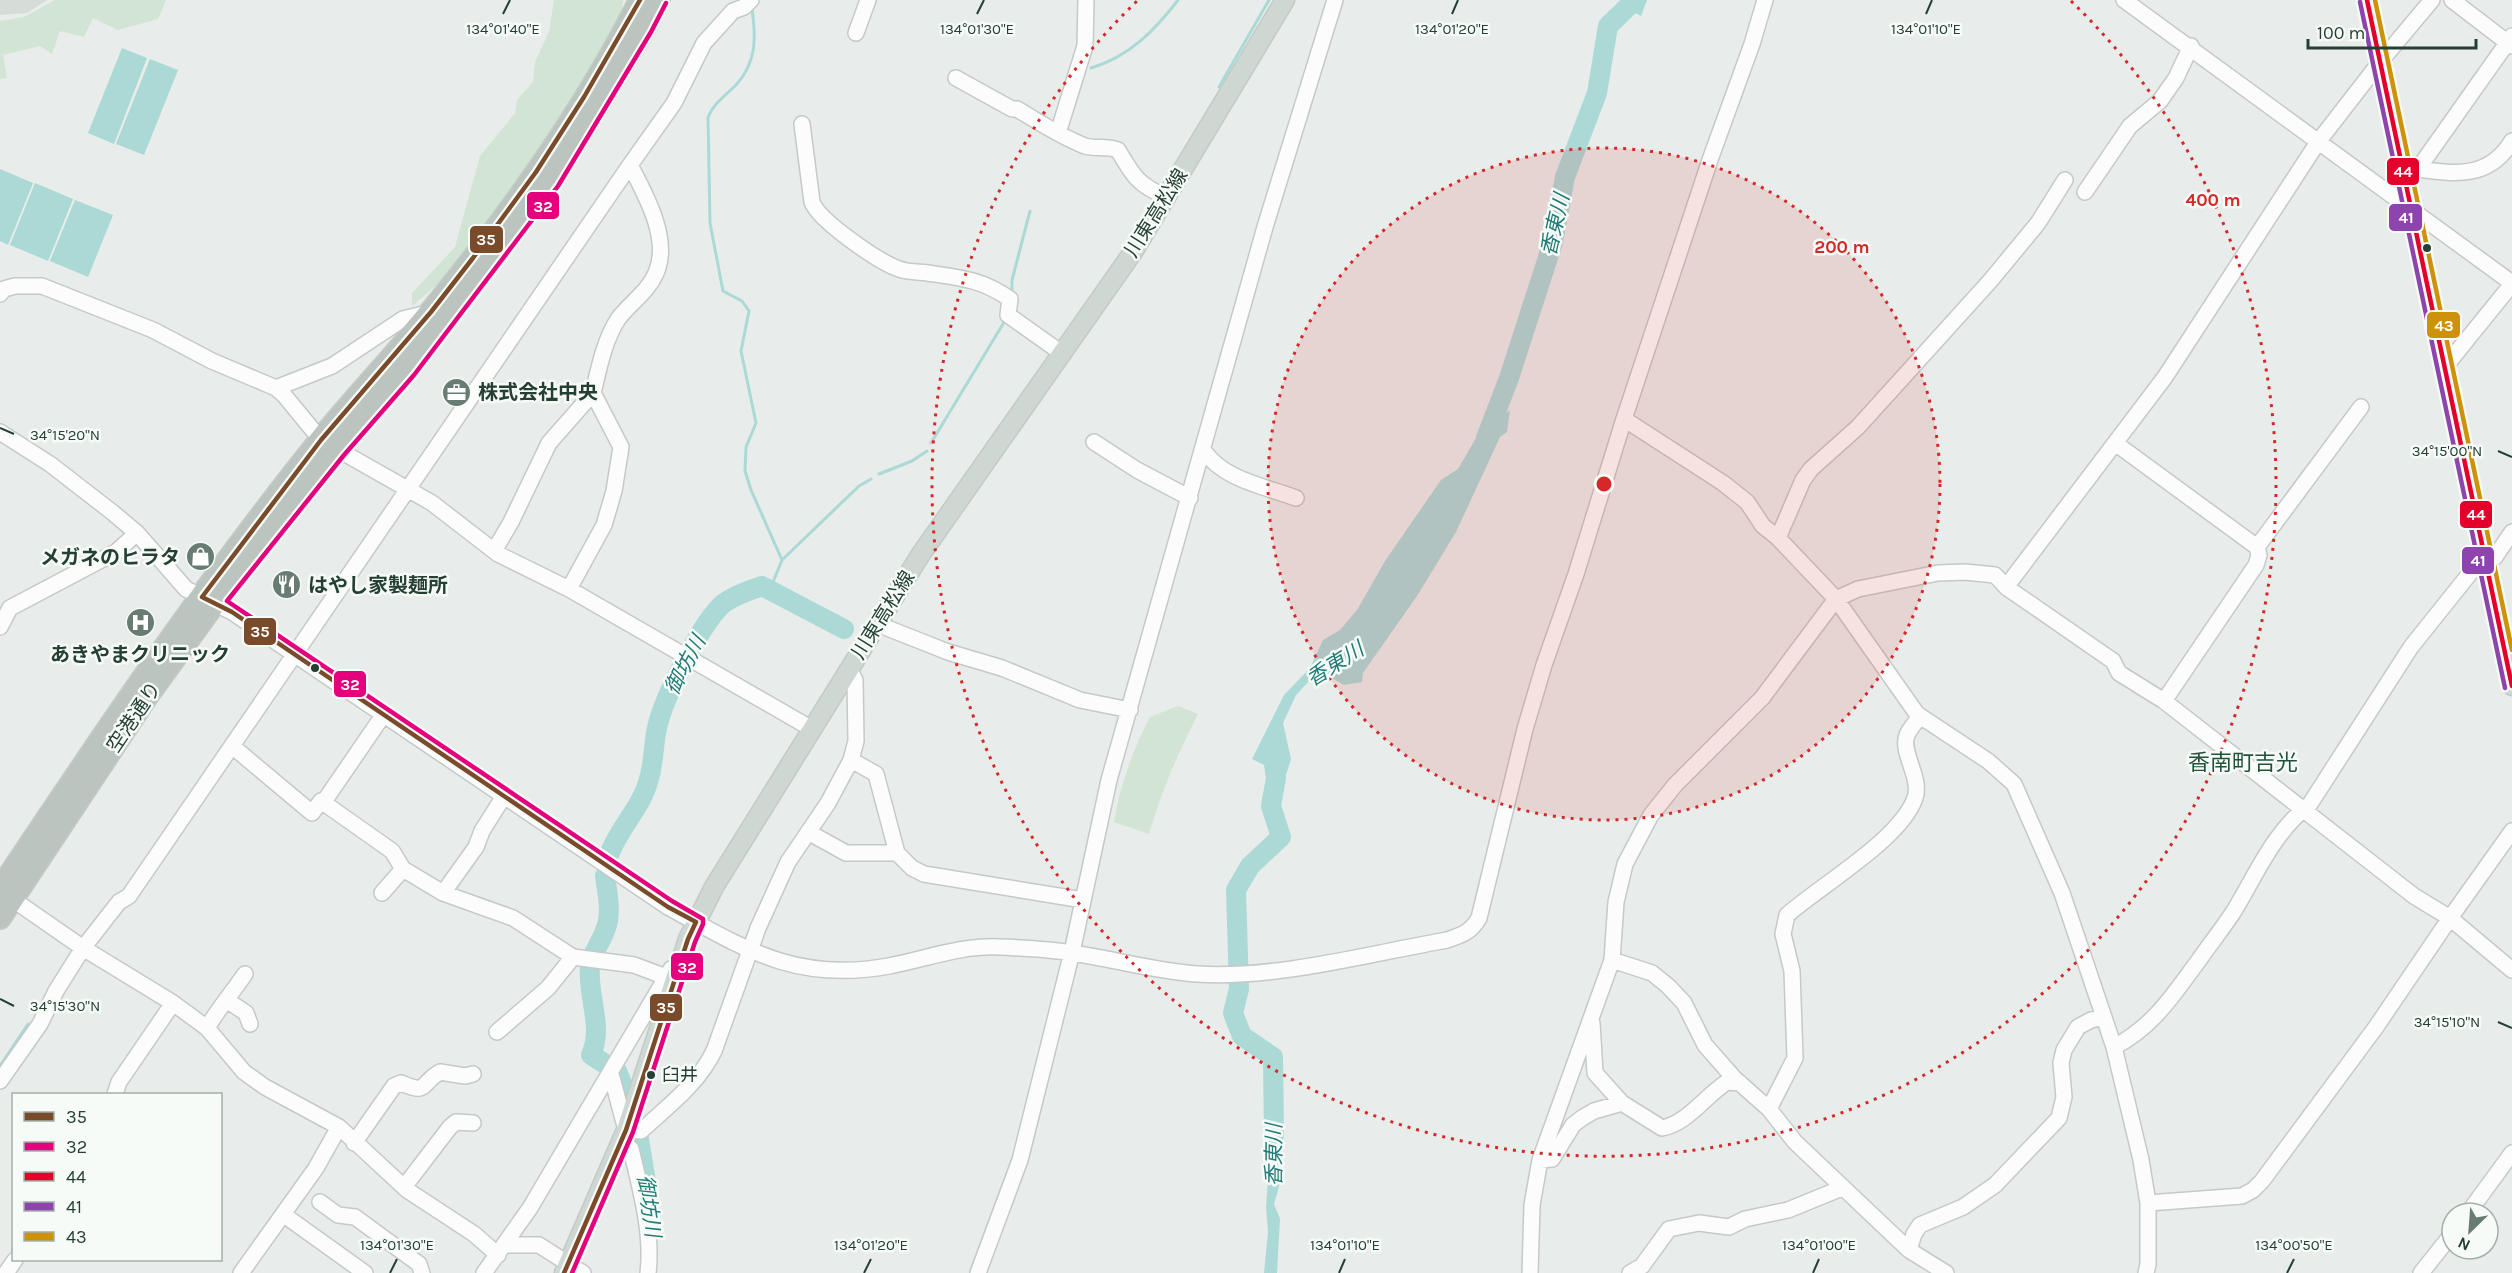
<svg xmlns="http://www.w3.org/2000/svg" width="2512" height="1273" font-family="Karla,'Noto Sans JP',sans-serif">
<rect width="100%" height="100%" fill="#e8ecea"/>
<!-- built -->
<path fill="#d6ddd9" d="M 0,0 L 47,0 L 27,13 L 0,15 Z"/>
<!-- green -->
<path fill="#d2e4d4" d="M 55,0 L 166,0 L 158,19 L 118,30 L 93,18 L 84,37 L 60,31 L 52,54 L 40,46 L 3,55 L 7,78 L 0,79 L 0,21 L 24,17 Z
M 554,0 L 623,0 L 621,17 L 573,105 L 464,262 L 412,306 L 412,293 L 455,247 L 480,156 L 515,113 L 517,100 L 533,82 L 535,62 L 549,32 Z
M 1178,706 L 1198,714 C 1178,753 1161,792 1149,834 L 1114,822 C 1120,785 1133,750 1150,717 Z"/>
<!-- water -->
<path fill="#abd9d6" d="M 1624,0 L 1647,0 L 1641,16 L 1632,11 L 1624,12 L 1612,27 L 1603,25 L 1608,12 Z
M 122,48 L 147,58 L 114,144 L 88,133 Z
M 150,59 L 178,70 L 144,155 L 116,144 Z
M 0,169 L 33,183 L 8,245 L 0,241 Z
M 35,183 L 73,199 L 48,261 L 10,245 Z
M 75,200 L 113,215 L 88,277 L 50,261 Z
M 1510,410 L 1507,432 L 1500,437 L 1456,532 L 1417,596 L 1363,673 L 1362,682 L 1344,685 L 1330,677 L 1312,678 L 1296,695 L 1283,723 L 1291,759 L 1285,778 L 1276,771 L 1252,759 L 1284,695 L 1310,668 L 1323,640 L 1340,630 L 1357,610 L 1385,561 L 1441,480 L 1458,469 L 1487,419 L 1499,412 L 1503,416 Z
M 1282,1106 L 1278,1134 L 1281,1180 L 1274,1204 L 1280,1219 L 1277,1273 L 1264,1273 L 1268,1232 L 1266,1207 L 1269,1168 L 1266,1129 L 1270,1112 Z"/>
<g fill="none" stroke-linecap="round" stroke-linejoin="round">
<!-- stream -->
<path stroke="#abd9d6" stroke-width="3" d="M 752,9 C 756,37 757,62 736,85 C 726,95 714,103 708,117 L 710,223 L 723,291 L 742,301 L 749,311 L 741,351 L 756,423 L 746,447 L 745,471 L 751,490 L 782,560 L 773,582 L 767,588
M 1091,68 C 1129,57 1155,30 1178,0
M 1219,87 L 1269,0
M 1012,293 L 1012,280 L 1030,211
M 931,443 L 1006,319
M 879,474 L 912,461 L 927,451
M 782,560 L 859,486 L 871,479
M 0,1066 L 28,1024"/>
<!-- river -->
<path stroke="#abd9d6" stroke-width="20" d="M 1486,438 L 1509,378 L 1553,242 L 1565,177 L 1597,93 L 1608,26 L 1635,0
M 1271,744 L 1276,778 L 1271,806 L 1281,837 L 1250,866 L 1236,890 L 1239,989 L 1233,1013 L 1242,1036 L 1273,1057 L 1274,1135
M 609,855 C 618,829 641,808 648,782 C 654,765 653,746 657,728 C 663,699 702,621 724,603 C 735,595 748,591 762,586 L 844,629
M 605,876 C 607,892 612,912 606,928 C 602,941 592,952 590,967 C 587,997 604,1026 591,1055 L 610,1067
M 617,1071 L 625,1091
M 639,1139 L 648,1195"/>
<defs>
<path id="minor" d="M 2124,0 L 2512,283
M 2452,0 L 2512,46
M 856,33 L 868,0
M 956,78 L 1012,109 L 1017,109 C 1039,122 1061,137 1085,146 C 1095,149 1106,146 1118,150 C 1133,176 1139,186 1167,197
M 802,124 L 812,202 C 819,221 879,262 899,269 C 907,272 918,272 927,273 C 961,278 981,279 1010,299 L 1008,315 L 1063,354
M 1058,133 L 1085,46 L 1086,0
M 2418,169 C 2456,174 2489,179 2512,141
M 2402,173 L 2418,169 L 2512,36
M 2085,192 L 2130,126 L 2160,101 L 2176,78 L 2191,46
M 0,294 L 4,289 L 15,286 L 42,286 L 153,330 L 212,361 L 276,388 L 284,395 L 321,440 L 432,503 L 498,554 L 569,589 L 812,729
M 2444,368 L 2512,284
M 276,388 L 332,366 L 403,319 L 431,312
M 1624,419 L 1723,483 L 1747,502 L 1763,526 L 1778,538 L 1836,599 L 1917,714 L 1988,761 L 2014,784 L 2062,893 L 2114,1047 L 2141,1160 L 2148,1203 L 2148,1264 L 2146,1273
M 0,432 L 50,464 L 112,512 L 137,533 L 186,589 L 232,612 L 668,907 C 745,949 796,983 889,966 C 926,959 961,945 1000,947 C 1023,948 1048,949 1072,953 C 1114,959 1154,971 1197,974 C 1277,979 1368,954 1447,940 C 1462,935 1471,932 1479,918 L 1525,729 L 1544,665 L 1576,574 L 1624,419 L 1711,157 L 1752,44 L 1765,0
M 1094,442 L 1137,470 L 1190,498
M 2115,443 L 2257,547 L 2259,555 L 2256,565 L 2164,701
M 1204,451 C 1224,480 1264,486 1296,498
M 1778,538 L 1803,480 L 1811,469 L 1858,427 L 1991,280 L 2038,223 L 2065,180
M 2257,547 L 2361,407
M 494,551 L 511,522 L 549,443 L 593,393
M 2006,587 L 2165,377 L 2318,142 L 2380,62 L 2432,0
M 569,589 L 604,525 L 614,491 L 621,447 L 593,393 C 599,368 604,341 618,319 C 630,303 648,292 656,273 C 671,239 645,194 630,165
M 877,624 L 948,652 L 1002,668 L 1080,700 L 1130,710
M 0,627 L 10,608 L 116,552 L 137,533
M 232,746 L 312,813 L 321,801 L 392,851 L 403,869 L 443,893 L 513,918 L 573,957 L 634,965 L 666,977
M 851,760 L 876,774 L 897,853 L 912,868 L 924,874 L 1083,900
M 323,803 L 384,714
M 808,832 L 846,853 L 897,853
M 382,893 L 403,869
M 443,893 L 476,847 L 482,831 L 504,796
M 5,894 L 83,948 L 173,1003 L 207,1028 L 244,1072 L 265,1087 L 339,1127 L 407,1190 L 474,1234 L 498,1255
M 1612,960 L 1652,973 L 1668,986 L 1684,1003 L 1705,1045 L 1734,1078 L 1769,1109 L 1795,1142 L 1909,1250 L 1946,1273
M 228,1001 L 246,1013 L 250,1024
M 1592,1023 L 1595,1073 L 1622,1103
M 207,1028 C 218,1009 232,993 245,974
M 497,1032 L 548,988 L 573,957
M 2114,1047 C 2154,1026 2173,995 2199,960 C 2210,944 2223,928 2234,911 C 2256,875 2274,831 2310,804 L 2411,647 L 2475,567 L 2495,557 L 2512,532
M 611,1074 L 626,1130 L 641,1131 C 668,1106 698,1084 714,1051 L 758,928 L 788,862 L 828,803 L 851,760 L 856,741 L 855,680 L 849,668
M 0,1081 L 40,1024 L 56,991 L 83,948 L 119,902 L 129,896 L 630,165 L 674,103 L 704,43 L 733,11 L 744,7 L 751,0
M 115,1094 L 119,1082 L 173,1003
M 1769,1109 L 1795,1058 L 1792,971 L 1783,934 L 1787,915 C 1821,885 1901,839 1915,798 C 1922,778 1900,752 1907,735 C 1910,728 1916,722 1920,716
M 354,1143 L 394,1086 L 401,1083 C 429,1095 419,1084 440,1072 L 465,1076 L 473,1074
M 621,1143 L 631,1149 C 640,1188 653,1233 648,1273
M 1540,1160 L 1552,1159 L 1573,1125 L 1582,1118 L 1594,1111 L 1622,1103 L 1662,1128 C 1688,1123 1705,1096 1727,1082 L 1740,1083
M 404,1187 L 450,1127 L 456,1122 L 473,1123
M 320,1202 L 338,1215 L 355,1217 L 419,1264 L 422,1273
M 2148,1203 L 2242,1196 L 2253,1190 L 2262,1181 L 2376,1027 L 2450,918 L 2512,831
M 2468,1213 L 2512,1153
M 284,1215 L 365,1273
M 505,1245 L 539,1245 L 583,1273
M 1909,1250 L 1914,1234 L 1920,1225 L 1963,1207 L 1995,1185 L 2059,1118 L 2064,1097 L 2061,1063 L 2064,1050 L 2078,1027 L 2091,1020 L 2104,1017
M 6,1273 L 15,1260
M 241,1273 L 316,1168 L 339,1127
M 484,1273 L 530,1208 L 671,969
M 978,1273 L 1020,1160 L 1072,952 L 1109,780 L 1265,227 L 1335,0
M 1530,1273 L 1532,1205 L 1540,1160 L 1612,960 L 1616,902 L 1625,864 L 1651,815 L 1675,785 L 1762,698 L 1836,599 L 1858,589 L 1938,573 L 1965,572 L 1995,575 L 2006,587 L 2113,661 L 2119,673 L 2164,701 L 2414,896 L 2450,918 L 2512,970
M 1630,1273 L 1642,1266 L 1669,1229 L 1699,1223 L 1729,1227 L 1745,1219 L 1788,1210 L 1842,1188
M 2421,1273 L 2452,1234"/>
<path id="major" d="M 2367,0 L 2512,686
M 564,1273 L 626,1130 L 688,939 L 714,887 L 921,554 L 1133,252 L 1285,0"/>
<path id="highway" d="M 0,889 C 102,736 205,583 320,440 C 356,396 395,355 431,311 C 508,217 586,108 640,0
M 0,918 L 146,698 L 215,603 L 338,450 L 408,370 L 552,181 L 645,28 L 659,0"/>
</defs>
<!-- minor casing -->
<use href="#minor" stroke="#c5c9c7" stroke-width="18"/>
<!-- major casing -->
<use href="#major" stroke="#c3cac7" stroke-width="21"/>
<!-- highway casing -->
<use href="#highway" stroke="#c3cac7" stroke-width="24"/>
<!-- minor -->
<use href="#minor" stroke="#fcfcfc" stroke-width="15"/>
<!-- major -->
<use href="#major" stroke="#cfd7d3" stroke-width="18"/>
<!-- highway -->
<use href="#highway" stroke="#bcc4c0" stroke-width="21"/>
<defs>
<path id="bus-1" d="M 564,1273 L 626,1130 L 688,939 L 696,922 L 668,907 L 232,612 L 202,597 L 321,440 L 431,312 L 473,258 L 536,172 L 584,97 L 640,0"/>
<path id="bus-2" d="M 572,1273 L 633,1132 L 695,942 L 703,924 L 703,919 L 672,901 L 227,601 L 344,455 L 414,375 L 558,186 L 651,32 L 666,3"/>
<path id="bus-3" d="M 2367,0 L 2512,686"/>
<path id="bus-4" d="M 2360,2 L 2505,688"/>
<path id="bus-5" d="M 2375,0 L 2512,650"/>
</defs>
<!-- bus-1 casing -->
<use href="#bus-1" stroke="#f7fbf8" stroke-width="9"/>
<!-- bus-2 casing -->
<use href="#bus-2" stroke="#f7fbf8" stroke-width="9"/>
<!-- bus-3 casing -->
<use href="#bus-3" stroke="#f7fbf8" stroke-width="9"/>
<!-- bus-4 casing -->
<use href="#bus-4" stroke="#f7fbf8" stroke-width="9"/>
<!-- bus-5 casing -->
<use href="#bus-5" stroke="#f7fbf8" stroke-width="9"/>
<!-- bus-1 -->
<use href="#bus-1" stroke="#7a4b2a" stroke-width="4.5"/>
<!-- bus-2 -->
<use href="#bus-2" stroke="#e5007d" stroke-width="4.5"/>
<!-- bus-3 -->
<use href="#bus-3" stroke="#e4002b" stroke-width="4.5"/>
<!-- bus-4 -->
<use href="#bus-4" stroke="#8e44ad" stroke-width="4.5"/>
<!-- bus-5 -->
<use href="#bus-5" stroke="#cd920a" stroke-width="4.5"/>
</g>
<!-- ticks -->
<path fill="none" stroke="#254033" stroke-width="2" d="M 503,14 L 510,0M 977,14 L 984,0M 1452,14 L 1458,0M 1926,14 L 1932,0M 0,428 L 14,434M 2498,451 L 2512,457M 0,999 L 14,1006M 2498,1022 L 2512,1028M 390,1273 L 397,1259M 864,1273 L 871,1259M 1339,1273 L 1345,1259M 1813,1273 L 1819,1259M 2287,1273 L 2294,1259"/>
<!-- distance rings -->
<circle cx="1604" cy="484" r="336" fill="#d62828" fill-opacity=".12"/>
<g fill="none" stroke="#d62828" stroke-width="3" stroke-dasharray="3 6">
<circle cx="1604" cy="484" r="336"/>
<path d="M2071 1A672 672 0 1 1 1137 1"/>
</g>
<!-- icons -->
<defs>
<symbol id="office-disc" viewBox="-11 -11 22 22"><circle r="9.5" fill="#697c73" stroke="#f7fbf8"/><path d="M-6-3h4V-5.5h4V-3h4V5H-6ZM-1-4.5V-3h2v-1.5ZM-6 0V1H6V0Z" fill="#fff"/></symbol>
<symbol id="shop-disc" viewBox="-11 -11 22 22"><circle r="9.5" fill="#697c73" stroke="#f7fbf8"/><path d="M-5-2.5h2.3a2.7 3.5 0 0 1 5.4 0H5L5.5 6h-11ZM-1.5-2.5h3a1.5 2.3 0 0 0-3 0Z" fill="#fff"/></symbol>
<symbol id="restaurant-disc" viewBox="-11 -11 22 22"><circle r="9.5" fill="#697c73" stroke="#f7fbf8"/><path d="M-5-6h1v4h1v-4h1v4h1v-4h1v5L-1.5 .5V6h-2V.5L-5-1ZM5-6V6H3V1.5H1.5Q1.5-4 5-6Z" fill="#fff"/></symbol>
<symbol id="hospital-disc" viewBox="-11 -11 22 22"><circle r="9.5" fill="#697c73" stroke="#f7fbf8"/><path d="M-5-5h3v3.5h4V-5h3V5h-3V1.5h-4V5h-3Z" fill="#fff"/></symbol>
</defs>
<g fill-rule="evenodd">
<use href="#office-disc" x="440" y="376" width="33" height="33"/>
<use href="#shop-disc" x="184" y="540" width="33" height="33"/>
<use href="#restaurant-disc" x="270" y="568" width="33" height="33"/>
<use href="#hospital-disc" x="124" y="606" width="33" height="33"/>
</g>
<!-- markers -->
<g fill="#254033" stroke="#f7fbf8" stroke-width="2">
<circle cx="2427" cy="248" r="5"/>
<circle cx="315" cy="668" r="5"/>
<circle cx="651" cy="1075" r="5"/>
</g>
<g text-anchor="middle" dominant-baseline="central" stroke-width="5" stroke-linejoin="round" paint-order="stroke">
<!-- bus labels -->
<g font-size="18" fill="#254033" stroke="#f7fbf8" text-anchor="start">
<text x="662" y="1075">臼井</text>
</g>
<!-- street labels -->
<g font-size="20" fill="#254033" stroke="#f7fbf8">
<text transform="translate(1156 213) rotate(-58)">川東高松線</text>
<text transform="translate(883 615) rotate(-58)">川東高松線</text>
<text transform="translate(134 717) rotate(-56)">空港通り</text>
</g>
<!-- poi labels -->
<g font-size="20" font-weight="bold" fill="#254033" stroke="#f7fbf8" text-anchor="start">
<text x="478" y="392">株式会社中央</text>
<text x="180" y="557" text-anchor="end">メガネのヒラタ</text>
<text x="308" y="585">はやし家製麺所</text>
<text x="140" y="654" text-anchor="middle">あきやまクリニック</text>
</g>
<!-- water labels -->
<g font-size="21" font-style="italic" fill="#217b77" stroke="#f7fbf8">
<text transform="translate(1555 225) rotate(-77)">香東川</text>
<text transform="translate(1335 664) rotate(-32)">香東川</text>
<text transform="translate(685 665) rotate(-62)">御坊川</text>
<text transform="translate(1274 1155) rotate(-90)">香東川</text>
<text transform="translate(649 1206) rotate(82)">御坊川</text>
</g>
<!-- quarter labels -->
<g font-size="22" fill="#21523c" stroke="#f7fbf8">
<text x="2243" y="763">香南町吉光</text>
</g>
</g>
<g font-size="15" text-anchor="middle" fill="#254033" stroke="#f7fbf8" stroke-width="5" stroke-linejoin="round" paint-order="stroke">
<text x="503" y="34">134°01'40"E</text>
<text x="977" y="34">134°01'30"E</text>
<text x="1452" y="34">134°01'20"E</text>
<text x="1926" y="34">134°01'10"E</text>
<text x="65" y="440">34°15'20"N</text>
<text x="2447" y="456">34°15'00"N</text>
<text x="65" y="1011">34°15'30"N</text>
<text x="2447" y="1027">34°15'10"N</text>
<text x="397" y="1250">134°01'30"E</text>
<text x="871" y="1250">134°01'20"E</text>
<text x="1345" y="1250">134°01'10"E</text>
<text x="1819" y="1250">134°01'00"E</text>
<text x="2294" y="1250">134°00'50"E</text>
</g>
<circle cx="1604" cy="484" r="9" fill="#d62828" stroke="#f7fbf8" stroke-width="3"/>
<g font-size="18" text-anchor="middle" font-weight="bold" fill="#d62828" stroke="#f7fbf8" stroke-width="5" stroke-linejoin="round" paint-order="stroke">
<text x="2213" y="206">400 m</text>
<text x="1842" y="253">200 m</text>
</g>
<g stroke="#f7fbf8" stroke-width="2">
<rect x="2386" y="157" width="34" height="29" rx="6" fill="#e4002b"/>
<rect x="526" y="191" width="34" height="29" rx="6" fill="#e5007d"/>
<rect x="2388" y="203" width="35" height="29" rx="6" fill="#8e44ad"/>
<rect x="469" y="225" width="35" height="29" rx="6" fill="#7a4b2a"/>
<rect x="2426" y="311" width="35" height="28" rx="6" fill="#cd920a"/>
<rect x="2459" y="500" width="34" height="29" rx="6" fill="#e4002b"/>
<rect x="2461" y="546" width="34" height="29" rx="6" fill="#8e44ad"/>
<rect x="243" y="617" width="34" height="29" rx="6" fill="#7a4b2a"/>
<rect x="333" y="670" width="34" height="28" rx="6" fill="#e5007d"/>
<rect x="670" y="952" width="34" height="29" rx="6" fill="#e5007d"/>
<rect x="649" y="993" width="34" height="29" rx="6" fill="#7a4b2a"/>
</g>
<g font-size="16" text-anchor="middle" font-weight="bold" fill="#fff">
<text x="2403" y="177">44</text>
<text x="543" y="212">32</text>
<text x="2406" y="223">41</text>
<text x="486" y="245">35</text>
<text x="2444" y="331">43</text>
<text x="2476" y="520">44</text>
<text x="2478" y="566">41</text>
<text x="260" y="637">35</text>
<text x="350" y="690">32</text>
<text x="687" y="973">32</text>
<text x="666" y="1013">35</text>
</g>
<!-- legend -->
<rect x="12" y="1093" width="210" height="168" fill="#f7fbf8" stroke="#a3b0a9" stroke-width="1.5"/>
<rect x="24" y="1112" width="30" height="9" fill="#7a4b2a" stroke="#a3b0a9" stroke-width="1.5"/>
<text x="66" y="1123" font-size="18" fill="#254033">35</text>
<rect x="24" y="1142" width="30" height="9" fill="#e5007d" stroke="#a3b0a9" stroke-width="1.5"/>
<text x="66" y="1153" font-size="18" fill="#254033">32</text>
<rect x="24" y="1172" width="30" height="9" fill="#e4002b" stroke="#a3b0a9" stroke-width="1.5"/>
<text x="66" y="1183" font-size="18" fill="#254033">44</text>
<rect x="24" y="1202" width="30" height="9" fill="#8e44ad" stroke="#a3b0a9" stroke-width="1.5"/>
<text x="66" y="1213" font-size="18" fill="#254033">41</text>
<rect x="24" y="1232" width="30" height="9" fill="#cd920a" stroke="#a3b0a9" stroke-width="1.5"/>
<text x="66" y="1243" font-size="18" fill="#254033">43</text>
<!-- north arrow -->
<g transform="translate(2470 1231) rotate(205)"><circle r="28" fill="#f7fbf8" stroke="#a3b0a9" stroke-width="1.5"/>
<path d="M0-4.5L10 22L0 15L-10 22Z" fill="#697c73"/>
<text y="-9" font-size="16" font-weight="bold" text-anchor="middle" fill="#254033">N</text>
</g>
<!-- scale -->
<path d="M2308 39v9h168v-9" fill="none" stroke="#254033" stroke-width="3"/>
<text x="2317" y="39" font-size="18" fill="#254033" stroke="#f7fbf8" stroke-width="4.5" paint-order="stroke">100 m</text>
</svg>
